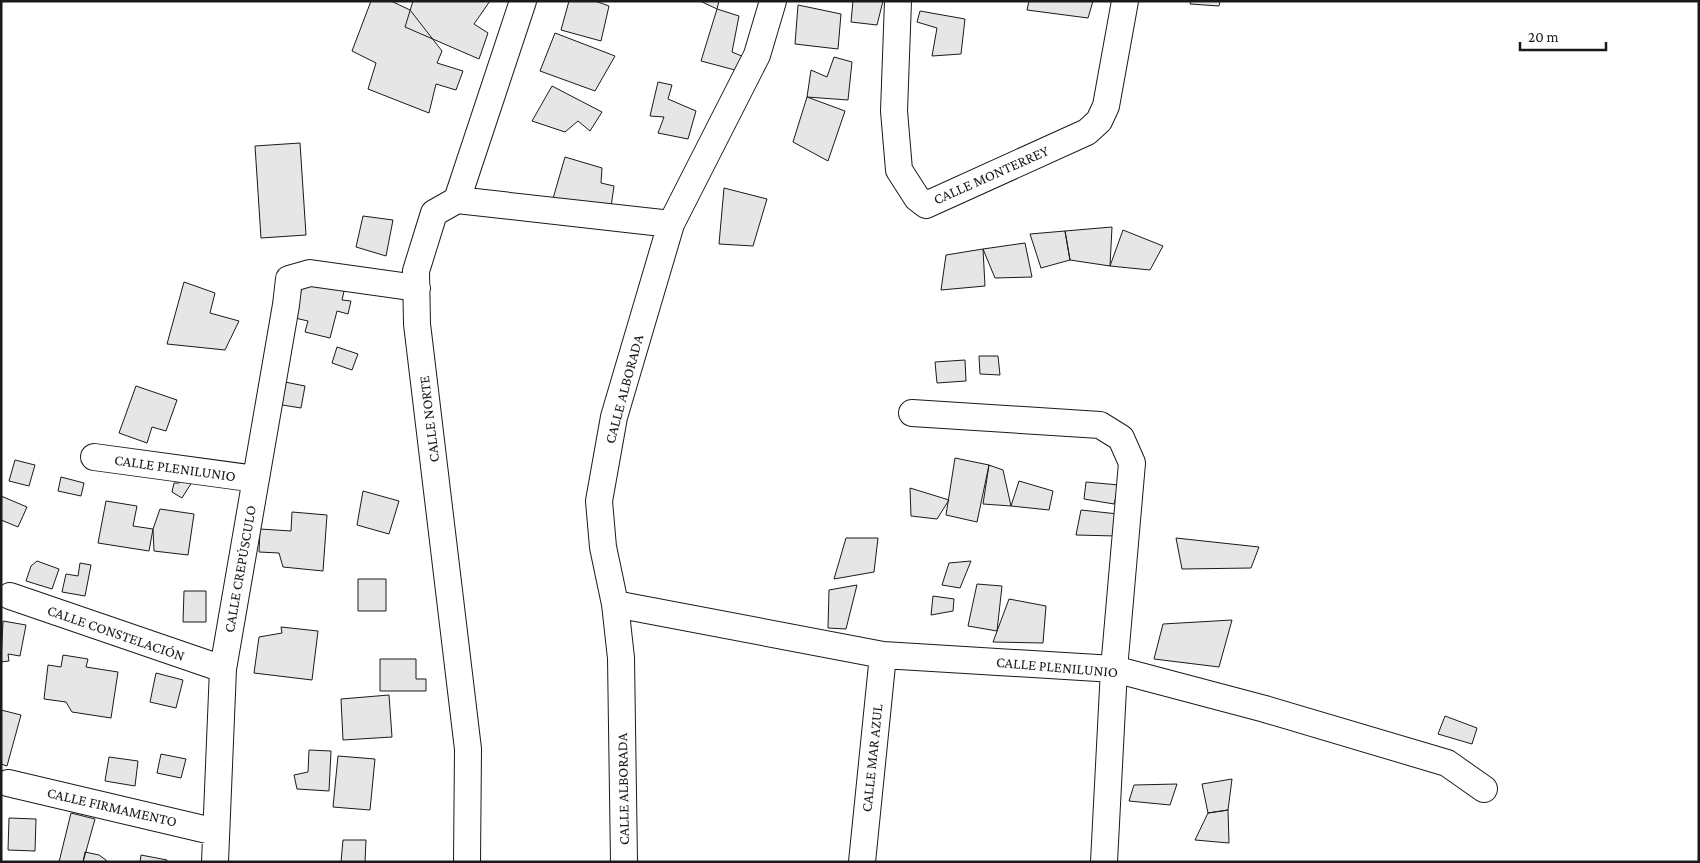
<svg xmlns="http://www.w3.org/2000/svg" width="1700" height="863" font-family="'Crimson Pro',serif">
<rect width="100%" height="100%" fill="#fff"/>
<!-- building -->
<path fill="#e6e6e6" stroke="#1a1a1a" d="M 371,1 L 391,1 L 410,10 L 442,51 L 437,63 L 463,71 L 456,90 L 436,84 L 429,113 L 368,89 L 376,63 L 352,51 Z
M 413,1 L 490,1 L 474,24 L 488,33 L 479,59 L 405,27 Z
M 569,1 L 595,1 L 609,6 L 601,41 L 561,30 Z
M 700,1 L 719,1 L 717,9 Z
M 853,1 L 883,1 L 877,25 L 851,22 Z
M 1029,1 L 1093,1 L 1088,18 L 1027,10 Z
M 1191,1 L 1220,1 L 1219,6 L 1190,4 Z
M 798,5 L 841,14 L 838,49 L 795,44 Z
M 717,9 L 739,16 L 732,52 L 744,57 L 735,70 L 701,61 Z
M 920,11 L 965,19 L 961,54 L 932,56 L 937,28 L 917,22 Z
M 555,33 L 615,56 L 595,91 L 540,71 Z
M 834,57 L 852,62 L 848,100 L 807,97 L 811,70 L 827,77 Z
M 658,82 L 672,85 L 668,99 L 696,111 L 688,139 L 658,133 L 664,117 L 650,116 Z
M 552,86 L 602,112 L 590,131 L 578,121 L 565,132 L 532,121 Z
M 807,97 L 845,111 L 828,161 L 793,142 Z
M 300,143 L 306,235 L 261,238 L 255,146 Z
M 565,157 L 602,168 L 601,183 L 614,186 L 611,207 L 552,202 Z
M 724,188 L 767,199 L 753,246 L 719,244 Z
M 363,216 L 393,220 L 386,256 L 356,247 Z
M 1112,227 L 1110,266 L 1070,260 L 1065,231 Z
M 1123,230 L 1163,246 L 1150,270 L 1110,266 Z
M 1065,231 L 1070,260 L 1041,268 L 1030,234 Z
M 1025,243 L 1032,277 L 995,278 L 983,249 Z
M 983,249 L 985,286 L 941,290 L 946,255 Z
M 304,277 L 345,287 L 342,300 L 351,301 L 348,314 L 337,311 L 330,338 L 305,332 L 308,321 L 295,318 Z
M 184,282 L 215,293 L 210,313 L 239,321 L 225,350 L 167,344 Z
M 337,347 L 358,354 L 352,370 L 332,363 Z
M 979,356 L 998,356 L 1000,375 L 980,374 Z
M 965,360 L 966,381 L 937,383 L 935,362 Z
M 280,381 L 305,386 L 301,408 L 276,404 Z
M 136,386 L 177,400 L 166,431 L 152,427 L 147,443 L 119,433 Z
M 955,458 L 989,465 L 977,522 L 946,515 Z
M 15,460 L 35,465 L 29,486 L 9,481 Z
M 989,465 L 1003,470 L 1011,506 L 983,504 Z
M 61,477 L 84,483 L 81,496 L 58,491 Z
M 184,477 L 192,482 L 182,498 L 172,492 L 174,483 L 179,483 Z
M 1019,481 L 1053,491 L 1049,510 L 1011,506 Z
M 1086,482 L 1119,485 L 1114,504 L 1084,499 Z
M 910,488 L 949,500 L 937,519 L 911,516 Z
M 363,491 L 399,501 L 389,534 L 357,525 Z
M 1,496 L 27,507 L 18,527 L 1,520 Z
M 106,501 L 137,506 L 133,526 L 153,529 L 149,551 L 98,543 Z
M 160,509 L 194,514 L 188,555 L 154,551 L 153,529 Z
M 1081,510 L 1118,514 L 1116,536 L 1076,535 Z
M 292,512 L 327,515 L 323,571 L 283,567 L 279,553 L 259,552 L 260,529 L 291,531 Z
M 846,538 L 878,538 L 874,572 L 834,579 Z
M 1176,538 L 1259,547 L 1251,568 L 1182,569 Z
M 37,561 L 59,569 L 52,589 L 26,581 L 31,566 Z
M 971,561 L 960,588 L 942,585 L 949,563 Z
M 80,563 L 91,565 L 85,596 L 62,592 L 66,574 L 78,576 Z
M 358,579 L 386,579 L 386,611 L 358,611 Z
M 977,584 L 1002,586 L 997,631 L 968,626 Z
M 857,585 L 846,629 L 828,628 L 829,590 Z
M 184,591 L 206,591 L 206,622 L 183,622 Z
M 933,596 L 954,599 L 953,611 L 931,615 Z
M 1009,599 L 1046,606 L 1043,643 L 993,642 Z
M 1232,620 L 1219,667 L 1154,659 L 1163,624 Z
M 3,621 L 26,625 L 20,656 L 8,654 L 9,661 L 1,662 Z
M 281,627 L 318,631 L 312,680 L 254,673 L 259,637 L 282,633 Z
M 63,655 L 88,659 L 86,667 L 118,672 L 111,718 L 72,712 L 66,702 L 44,699 L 48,665 L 61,667 Z
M 380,659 L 416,659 L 416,679 L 426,679 L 426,691 L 380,691 Z
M 156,673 L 183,680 L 176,708 L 150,702 Z
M 389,695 L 392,737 L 343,740 L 341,699 Z
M 1,710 L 21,715 L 7,766 L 1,764 Z
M 1445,716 L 1477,728 L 1472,744 L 1438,734 Z
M 309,750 L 331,751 L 329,791 L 297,789 L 294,775 L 308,772 Z
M 161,754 L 186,759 L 181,778 L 157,773 Z
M 338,756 L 375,759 L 370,810 L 333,807 Z
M 109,757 L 138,761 L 135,786 L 105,781 Z
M 1232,779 L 1228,810 L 1208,813 L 1202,784 Z
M 1177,784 L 1170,805 L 1129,801 L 1134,785 Z
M 1228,810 L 1229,843 L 1195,840 L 1208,813 Z
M 71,813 L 95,819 L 83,862 L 59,862 Z
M 9,818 L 36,819 L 35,851 L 8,850 Z
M 343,840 L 366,840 L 365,862 L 341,862 Z
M 85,852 L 99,855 L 106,860 L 106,862 L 83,862 Z
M 141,855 L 167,860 L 167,862 L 140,862 Z"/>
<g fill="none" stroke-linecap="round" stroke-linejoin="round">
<defs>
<path id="minor" d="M 898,1 L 894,111 L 899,170 L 917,198 L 926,205 L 1087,132 L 1099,121 L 1106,106 L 1125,1
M 457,200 L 671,224
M 912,413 L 1100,425 L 1121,438 L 1132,463 L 1114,669 L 1104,862
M 94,457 L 256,479
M 10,596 L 223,669
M 615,604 L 883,655 L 1114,669 L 1265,709 L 1447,763 L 1484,789
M 8,783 L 216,832
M 215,862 L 223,669 L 286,305 L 289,279 L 310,273 L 417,288
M 467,862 L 468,749 L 417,324 L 416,271 L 434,213 L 457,200 L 523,1
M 624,862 L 621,658 L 615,604 L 603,547 L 599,501 L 614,417 L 671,224 L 757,55 L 773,1
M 862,862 L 883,655"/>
</defs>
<!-- minor casing -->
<use href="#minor" stroke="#1a1a1a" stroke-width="28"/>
<!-- minor -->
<use href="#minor" stroke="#fff" stroke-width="26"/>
</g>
<g text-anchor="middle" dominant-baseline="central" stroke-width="4" stroke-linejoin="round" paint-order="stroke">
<!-- street labels -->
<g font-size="15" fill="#1a1a1a" stroke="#fff">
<text transform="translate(991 175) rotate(-24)">CALLE MONTERREY</text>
<text transform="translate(624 389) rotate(-75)">CALLE ALBORADA</text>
<text transform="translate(429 419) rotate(-97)">CALLE NORTE</text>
<text transform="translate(175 468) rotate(8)">CALLE PLENILUNIO</text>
<text transform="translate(240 569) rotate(-80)">CALLE CREPÚSCULO</text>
<text transform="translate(116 633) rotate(19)">CALLE CONSTELACIÓN</text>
<text transform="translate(1057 667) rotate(5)">CALLE PLENILUNIO</text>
<text transform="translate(872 758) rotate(-84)">CALLE MAR AZUL</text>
<text transform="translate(623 789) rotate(-91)">CALLE ALBORADA</text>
<text transform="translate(112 807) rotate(13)">CALLE FIRMAMENTO</text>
</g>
</g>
<!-- border -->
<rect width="1700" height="863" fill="none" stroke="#1a1a1a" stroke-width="5"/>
<!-- scale -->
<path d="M1520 42v8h86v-8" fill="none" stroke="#1a1a1a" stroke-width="2.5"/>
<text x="1528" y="42" font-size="15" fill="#1a1a1a" stroke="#ffffff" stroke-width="4" paint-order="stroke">20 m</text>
</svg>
